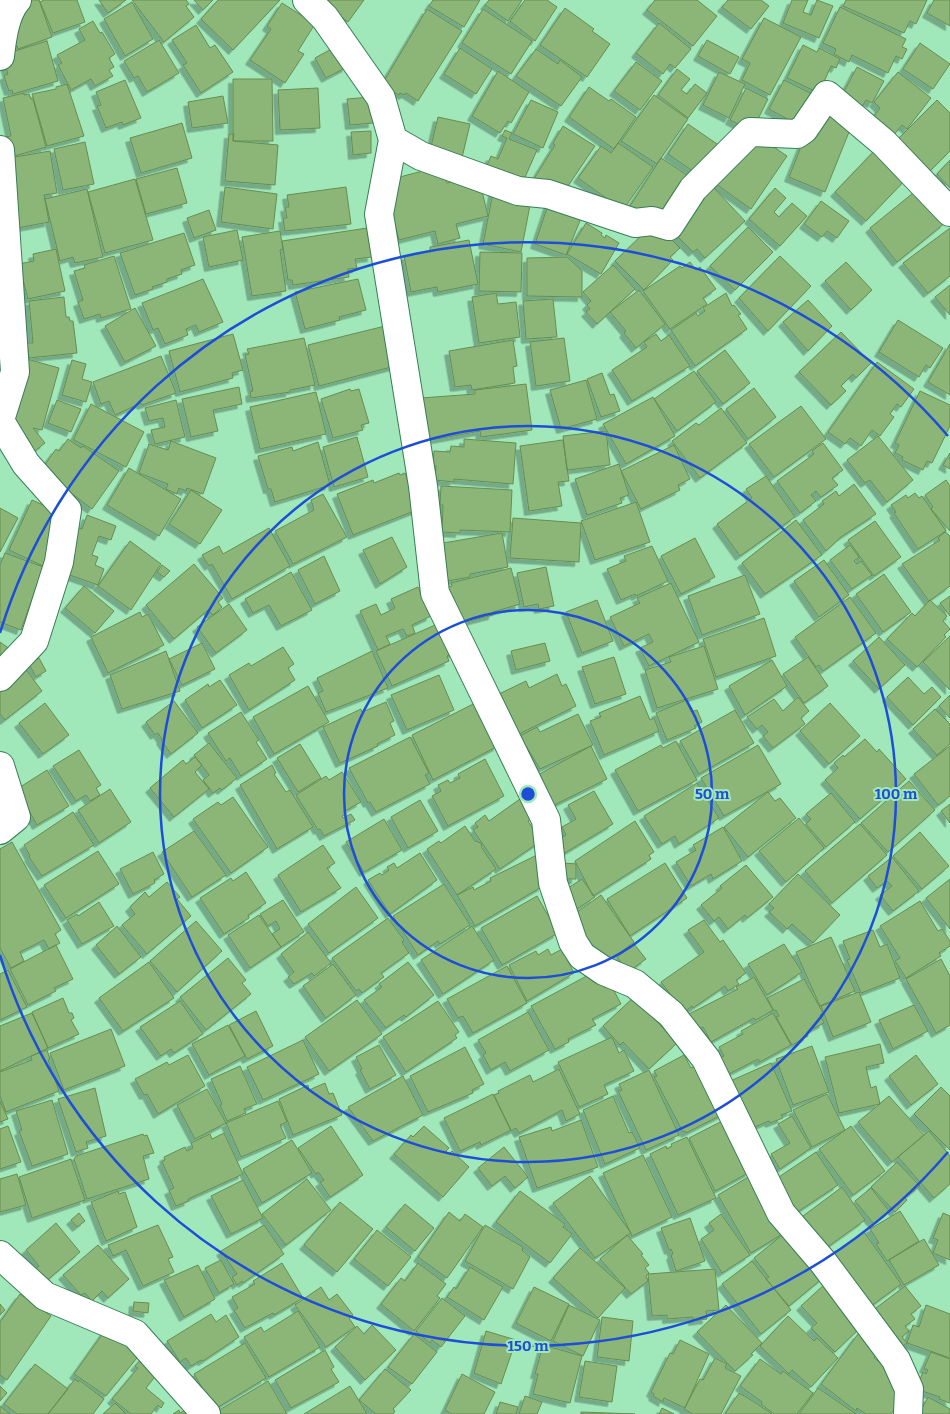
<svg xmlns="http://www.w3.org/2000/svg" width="950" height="1414" font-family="Bitter,serif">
<defs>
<filter id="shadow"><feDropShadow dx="-4.5" dy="4.5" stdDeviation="0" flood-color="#0004"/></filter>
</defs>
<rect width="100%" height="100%" fill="#a0e8ba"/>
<!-- building -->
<path fill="#8cb678" stroke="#668d51" filter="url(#shadow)" d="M 31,0 L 39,0 L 52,37 L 18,49 L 17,46 L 12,48 L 17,5 Z
M 44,0 L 77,0 L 85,22 L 53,33 L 40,2 Z
M 99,0 L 126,0 L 108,13 Z
M 132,0 L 186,0 L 189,4 L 186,6 L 194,17 L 164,42 Z
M 194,0 L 213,0 L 203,10 Z
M 218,0 L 280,0 L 233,50 L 201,19 Z
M 319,0 L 364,0 L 348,22 Z
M 433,0 L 480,0 L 464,27 L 429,6 Z
M 489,0 L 522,0 L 508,21 L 485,5 Z
M 525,0 L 547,0 L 557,7 L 535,41 L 510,21 Z
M 655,0 L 697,0 L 717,16 L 693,46 L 647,10 Z
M 728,0 L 761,0 L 769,6 L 751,29 L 722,7 Z
M 792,0 L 808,0 L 803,12 L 811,15 L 817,0 L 833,6 L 819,38 L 783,23 Z
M 846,0 L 927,0 L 916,24 L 910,21 L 904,33 L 843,6 Z
M 934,0 L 950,0 L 950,26 L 927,13 Z
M 132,2 L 153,39 L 125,56 L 104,19 Z
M 282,3 L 315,24 L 298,51 L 304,54 L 285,83 L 250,60 L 271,29 L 267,26 Z
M 840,7 L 906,39 L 902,47 L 907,49 L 902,59 L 896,56 L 888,73 L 852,55 L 849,62 L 834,54 L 836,49 L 823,43 Z
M 565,8 L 594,29 L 592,31 L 610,44 L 587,77 L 540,45 Z
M 427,9 L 462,31 L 418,101 L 406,93 L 404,95 L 400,93 L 399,95 L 383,86 L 384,81 Z
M 483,9 L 532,41 L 511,74 L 462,43 Z
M 764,18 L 801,37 L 770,95 L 742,80 L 750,63 L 742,59 Z
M 93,21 L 100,33 L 102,32 L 115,54 L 109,58 L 114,67 L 109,70 L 113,76 L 95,86 L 91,79 L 71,90 L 58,65 L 62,63 L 57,55 L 85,40 L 79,29 Z
M 659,23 L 691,49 L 675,68 L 670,64 L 663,74 L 636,53 Z
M 196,25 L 210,48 L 215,45 L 233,72 L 201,93 L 183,65 L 187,63 L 172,40 Z
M 159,40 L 179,73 L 147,92 L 138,76 L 134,78 L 124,61 Z
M 707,40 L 739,57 L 730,74 L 698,56 Z
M 47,41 L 58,81 L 13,94 L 12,90 L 9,91 L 4,76 L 8,74 L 2,55 Z
M 920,43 L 950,64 L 933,89 L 903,69 Z
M 803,45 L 817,52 L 819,48 L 840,59 L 836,68 L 831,66 L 819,93 L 787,78 Z
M 335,47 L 347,67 L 326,78 L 315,58 Z
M 460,48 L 492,69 L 476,94 L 444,74 Z
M 536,49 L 558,64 L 560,60 L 582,77 L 561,106 L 516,76 Z
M 636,62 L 662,81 L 640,110 L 614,91 Z
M 857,67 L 884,81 L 872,103 L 866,100 L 858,114 L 838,103 Z
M 677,69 L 690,79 L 681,90 L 687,94 L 695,84 L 707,93 L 688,118 L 658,95 Z
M 498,71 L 529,92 L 511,123 L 508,121 L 500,133 L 472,116 Z
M 719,72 L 745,84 L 729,118 L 703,105 Z
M 898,72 L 931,98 L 907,129 L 902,125 L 888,142 L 867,126 L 880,108 L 874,102 Z
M 233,79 L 272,79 L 273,141 L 233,141 Z
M 125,80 L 141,118 L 123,125 L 122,122 L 106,128 L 97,106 L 101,105 L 96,92 Z
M 784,80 L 820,98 L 804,128 L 769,109 Z
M 67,84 L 84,136 L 47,146 L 32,94 L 56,89 L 56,87 Z
M 589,87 L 609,101 L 611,99 L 636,117 L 614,149 L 569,117 Z
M 318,88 L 320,128 L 280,130 L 278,90 Z
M 746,88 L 768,99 L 752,131 L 730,120 Z
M 24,93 L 24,95 L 29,94 L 31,99 L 33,99 L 46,147 L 11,157 L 5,137 L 11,136 L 3,98 Z
M 654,95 L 688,119 L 657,164 L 621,141 Z
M 223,96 L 228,123 L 192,128 L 188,102 Z
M 371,97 L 373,123 L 350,125 L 347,99 Z
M 531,100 L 558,112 L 543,148 L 513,134 Z
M 937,100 L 950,113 L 950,151 L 922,179 L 890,147 Z
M 820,108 L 853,122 L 825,192 L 789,177 L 812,119 Z
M 438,117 L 470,124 L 461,162 L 429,155 Z
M 182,123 L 192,158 L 141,173 L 130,138 Z
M 688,124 L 720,146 L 700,176 L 668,154 Z
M 563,126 L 595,146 L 564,192 L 532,182 L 555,145 L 553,143 Z
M 505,130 L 512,133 L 509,139 L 537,150 L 519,191 L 483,175 L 491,156 L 498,159 L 507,138 L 502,136 Z
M 371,131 L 371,153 L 353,155 L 351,132 Z
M 753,133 L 787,156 L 751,209 L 713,182 Z
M 229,134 L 234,134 L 233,141 L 278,145 L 275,185 L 225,181 Z
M 85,142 L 94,184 L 63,190 L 54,149 Z
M 618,143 L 653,167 L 623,210 L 578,178 L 601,146 L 611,153 Z
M 879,146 L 910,175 L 866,221 L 835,192 Z
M 50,151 L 57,193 L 44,195 L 49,222 L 12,229 L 9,158 Z
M 661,158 L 696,181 L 669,223 L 651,220 L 630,206 Z
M 950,160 L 950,188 L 937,174 Z
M 442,166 L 447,183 L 467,178 L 480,183 L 488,216 L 456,224 L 460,238 L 438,244 L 435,231 L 399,240 L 395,225 L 391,226 L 392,179 Z
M 177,168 L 187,203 L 146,214 L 136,179 Z
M 135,179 L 153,240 L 105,253 L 88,192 Z
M 225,187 L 277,194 L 273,229 L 221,222 Z
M 346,187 L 351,224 L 285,231 L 283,218 L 287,218 L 285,207 L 289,207 L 287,195 Z
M 494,187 L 532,195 L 521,252 L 483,244 Z
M 714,188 L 745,221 L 705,258 L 697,249 L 693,252 L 670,229 Z
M 775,188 L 786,198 L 774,212 L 779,217 L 792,203 L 807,216 L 780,246 L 749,219 Z
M 87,189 L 103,257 L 75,263 L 73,257 L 60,261 L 45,199 Z
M 918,189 L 945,223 L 897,262 L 870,228 Z
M 550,199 L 584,211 L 566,255 L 535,244 Z
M 821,201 L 849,221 L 837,238 L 827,231 L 822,237 L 804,224 Z
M 209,210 L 216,230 L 194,238 L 187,218 Z
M 653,221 L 680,248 L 670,257 L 673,260 L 644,290 L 615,261 L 644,233 Z
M 586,223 L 602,233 L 601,235 L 605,238 L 606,235 L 619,243 L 601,274 L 567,254 Z
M 748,227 L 773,252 L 735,290 L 710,266 Z
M 367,228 L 372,257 L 355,259 L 357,268 L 348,269 L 349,277 L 293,285 L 292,280 L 288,280 L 282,241 Z
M 950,228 L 950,276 L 928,293 L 903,263 Z
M 237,230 L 243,260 L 209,267 L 203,237 Z
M 280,231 L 283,249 L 280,250 L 286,291 L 252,296 L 242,237 Z
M 184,233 L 195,265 L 181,270 L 182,274 L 167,279 L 167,282 L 152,287 L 153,289 L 135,295 L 120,253 Z
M 469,240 L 478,284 L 438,292 L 437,287 L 411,292 L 404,256 L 430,251 L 430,247 Z
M 56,249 L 65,291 L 28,299 L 19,264 L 34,261 L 33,254 Z
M 480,252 L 522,253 L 521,292 L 479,291 Z
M 114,256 L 131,309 L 101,318 L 100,314 L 84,319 L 78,302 L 83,300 L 74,271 L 85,268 L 84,265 Z
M 780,256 L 811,286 L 768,331 L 739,298 Z
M 567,257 L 582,271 L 582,297 L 527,296 L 527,258 Z
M 690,262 L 696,270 L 700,267 L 716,289 L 703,298 L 707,304 L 670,329 L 643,291 L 680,266 L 682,268 Z
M 846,262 L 872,290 L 851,310 L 825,281 Z
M 613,265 L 635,289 L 597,324 L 586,312 L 590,309 L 587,305 L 591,301 L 583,292 Z
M 203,279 L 223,322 L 199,332 L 196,325 L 186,329 L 188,335 L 165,344 L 158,328 L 153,330 L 142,303 Z
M 358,279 L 366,310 L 339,317 L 340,320 L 305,329 L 295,292 Z
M 950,285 L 950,315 L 935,297 Z
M 639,290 L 665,324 L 636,348 L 624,333 L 626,331 L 610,312 Z
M 496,293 L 498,304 L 516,302 L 520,337 L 479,343 L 472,297 Z
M 726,293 L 732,306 L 734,305 L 741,314 L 738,315 L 747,329 L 695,366 L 671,330 L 696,313 L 698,316 L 705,311 L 703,308 Z
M 64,297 L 66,317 L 69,317 L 70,321 L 73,321 L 77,353 L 29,358 L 27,343 L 33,343 L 29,301 Z
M 553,299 L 557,337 L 526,339 L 523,301 Z
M 808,300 L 832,326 L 808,351 L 783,322 Z
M 135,308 L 156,346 L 125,362 L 105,326 Z
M 898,320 L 943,348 L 930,368 L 926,365 L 919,377 L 879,352 Z
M 385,326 L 395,366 L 319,386 L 308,345 Z
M 841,332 L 871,363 L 856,378 L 853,374 L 841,386 L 846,391 L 831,405 L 799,372 Z
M 233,334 L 243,370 L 232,373 L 233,378 L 180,392 L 169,351 Z
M 656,334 L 661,341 L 669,335 L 690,366 L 632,401 L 612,370 L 647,347 L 644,342 Z
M 304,338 L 315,385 L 290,390 L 290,392 L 251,398 L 250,392 L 253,391 L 245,355 L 249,354 L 247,349 Z
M 564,338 L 570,381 L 536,386 L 530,342 Z
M 513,340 L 517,366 L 513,367 L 515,383 L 472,390 L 471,385 L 455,387 L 449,351 Z
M 950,344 L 950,395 L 928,382 Z
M 725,350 L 750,383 L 723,404 L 697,371 Z
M 161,356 L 176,393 L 142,405 L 141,403 L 115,415 L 109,401 L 101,404 L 93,382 Z
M 27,359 L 59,368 L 42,430 L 33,428 L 45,443 L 31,454 L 10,416 Z
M 72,360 L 86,364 L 82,379 L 92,382 L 86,402 L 62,395 Z
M 877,362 L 914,389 L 901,407 L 897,404 L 890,414 L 894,417 L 880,436 L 872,430 L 861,446 L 850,438 L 845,444 L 828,432 Z
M 694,371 L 716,402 L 677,431 L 654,399 Z
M 602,373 L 610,395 L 614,394 L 620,411 L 601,417 L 587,379 Z
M 586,380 L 597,419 L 561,429 L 550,390 Z
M 526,384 L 532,430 L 481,437 L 480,431 L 426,441 L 421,398 L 475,394 L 475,390 Z
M 239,387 L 242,404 L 213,410 L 218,431 L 191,437 L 182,399 Z
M 754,388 L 776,417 L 748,439 L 726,409 Z
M 350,389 L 351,391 L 359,389 L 369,423 L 361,425 L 363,430 L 333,438 L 321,399 Z
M 920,391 L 950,405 L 950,426 L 932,463 L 927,461 L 923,470 L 902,460 L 903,457 L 895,453 L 899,445 L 895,443 Z
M 316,392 L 326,434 L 260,449 L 250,407 Z
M 653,397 L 675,436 L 626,464 L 603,424 Z
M 57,400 L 81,409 L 71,432 L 48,423 Z
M 176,400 L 185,437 L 155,444 L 151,430 L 165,427 L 163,418 L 149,421 L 145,408 Z
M 91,404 L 144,432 L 126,467 L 74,440 L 74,438 Z
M 801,406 L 826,439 L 774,477 L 749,444 Z
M 721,408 L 747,443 L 700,478 L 672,441 L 696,423 L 699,425 Z
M 606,431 L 610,465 L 567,470 L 563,436 Z
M 878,436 L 913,480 L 887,502 L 870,480 L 865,483 L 847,460 Z
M 357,437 L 368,477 L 334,487 L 323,447 Z
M 68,439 L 81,448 L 83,446 L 119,471 L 92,509 L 41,470 L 56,449 L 59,451 Z
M 464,439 L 516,443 L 513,484 L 454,479 L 454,482 L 435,480 L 436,466 L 433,465 L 434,451 L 450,452 L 451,446 L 464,447 Z
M 563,440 L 569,481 L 558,482 L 562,506 L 529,511 L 520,446 Z
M 171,441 L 216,458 L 203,494 L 187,488 L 186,491 L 179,488 L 177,494 L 166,489 L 168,484 L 139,473 L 149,444 L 168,450 Z
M 318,442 L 330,485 L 275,502 L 271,489 L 268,489 L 258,456 L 292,447 L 293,451 Z
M 823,443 L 843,470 L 832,478 L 838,485 L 821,497 L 816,491 L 811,495 L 816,501 L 800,513 L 777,481 L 814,454 L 812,451 Z
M 674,445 L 690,479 L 678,485 L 680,490 L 641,509 L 621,471 Z
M 950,453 L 950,469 L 943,465 Z
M 619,464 L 629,495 L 620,498 L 622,503 L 587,515 L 575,479 Z
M 129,468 L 181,499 L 159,536 L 107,505 Z
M 399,473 L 400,475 L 405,473 L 419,509 L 353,535 L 337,494 L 373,480 L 374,483 Z
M 766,476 L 795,517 L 740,556 L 717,524 L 752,498 L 746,489 Z
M 946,480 L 950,486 L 950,531 L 931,509 L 933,507 L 925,495 Z
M 854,484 L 876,514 L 841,537 L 826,551 L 803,520 L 824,504 L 822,501 L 836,491 L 839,496 Z
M 441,486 L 512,490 L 510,532 L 460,530 L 460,533 L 442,532 L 443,505 L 440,505 Z
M 191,490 L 222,510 L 200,544 L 169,524 Z
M 915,493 L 919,498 L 922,496 L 946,531 L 918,549 L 894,513 L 896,512 L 891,505 L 906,495 L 908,498 Z
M 323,494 L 347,537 L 293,564 L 275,531 L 314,510 L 311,500 Z
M 32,500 L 59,512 L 57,535 L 43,566 L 9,550 Z
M 636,502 L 650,542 L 595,560 L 581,521 Z
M 0,508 L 18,518 L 0,552 Z
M 87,515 L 116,526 L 111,540 L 99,536 L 92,555 L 98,557 L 95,565 L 104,569 L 98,585 L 64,573 L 77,527 L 82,529 Z
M 513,518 L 581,523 L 579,562 L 510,558 Z
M 796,520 L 822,555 L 765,594 L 742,563 Z
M 875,521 L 901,557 L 874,576 L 848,540 Z
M 269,528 L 290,566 L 232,599 L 212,564 L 209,566 L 202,555 L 219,546 L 223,554 Z
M 945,532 L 950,536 L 950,586 L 929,601 L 902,564 L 940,540 L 938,538 Z
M 502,533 L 508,567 L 470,574 L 470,577 L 448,581 L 444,559 L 437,544 Z
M 392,537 L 407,567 L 380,584 L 363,550 Z
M 695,538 L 715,577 L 681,594 L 661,556 Z
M 130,541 L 161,564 L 131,610 L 98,586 Z
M 850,545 L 859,557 L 854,561 L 857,564 L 861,561 L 872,575 L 852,589 L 830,560 Z
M 652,546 L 668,581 L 636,596 L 635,594 L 621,600 L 607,569 L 626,561 L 624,556 Z
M 5,553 L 49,569 L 40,593 L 35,591 L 21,630 L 0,622 L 0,565 Z
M 324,556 L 340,591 L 315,604 L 298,570 Z
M 824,560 L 849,595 L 819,617 L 794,581 Z
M 194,564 L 223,598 L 218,602 L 222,607 L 213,615 L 208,610 L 174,639 L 146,605 Z
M 162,565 L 170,571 L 164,577 L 157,572 Z
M 546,567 L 554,606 L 539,609 L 538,604 L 524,607 L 517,573 Z
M 511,568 L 520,604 L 493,612 L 493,615 L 458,624 L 448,587 L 452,586 L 451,583 Z
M 291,572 L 312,610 L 281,626 L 269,605 L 253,613 L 245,599 Z
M 884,574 L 911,612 L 883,632 L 856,594 Z
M 745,575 L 760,614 L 702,635 L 688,596 Z
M 671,583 L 699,642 L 649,666 L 640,648 L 653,642 L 649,634 L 624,646 L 610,617 L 640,603 L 637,598 Z
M 84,586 L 114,611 L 95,633 L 65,608 Z
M 418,587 L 431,616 L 412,625 L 415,633 L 407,636 L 403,629 L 386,636 L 390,644 L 378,650 L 360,611 L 376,604 L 381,615 L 395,608 L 391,599 Z
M 950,596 L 950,616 L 940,603 Z
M 850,597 L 876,633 L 823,671 L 819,665 L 816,667 L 795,637 Z
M 597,600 L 613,641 L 582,653 L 566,612 Z
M 930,600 L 947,616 L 943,621 L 950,629 L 944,635 L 946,637 L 917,667 L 887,639 L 912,613 L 915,616 Z
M 229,604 L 247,630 L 216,653 L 197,627 Z
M 140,612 L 142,617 L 148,614 L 164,645 L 108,673 L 91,637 Z
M 764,618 L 776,656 L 716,677 L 703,639 Z
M 442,622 L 455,652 L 447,656 L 449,661 L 392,686 L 376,651 Z
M 950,636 L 950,690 L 923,662 Z
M 879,637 L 905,665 L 879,689 L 853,661 Z
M 0,642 L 17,654 L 0,670 Z
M 202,643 L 215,669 L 182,685 L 169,659 Z
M 545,643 L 550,661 L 516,670 L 511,651 Z
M 704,646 L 718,689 L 657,708 L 645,670 L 671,662 L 669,657 Z
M 283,647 L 294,664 L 288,668 L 295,680 L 249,710 L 229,675 L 249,663 L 251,666 Z
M 166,651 L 180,691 L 122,709 L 110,675 Z
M 372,651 L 388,688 L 326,712 L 318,693 L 323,691 L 317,678 Z
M 614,657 L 626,694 L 595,704 L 582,667 Z
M 808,657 L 828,686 L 804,703 L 783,674 Z
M 39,658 L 46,671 L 36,677 L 29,664 Z
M 772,660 L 787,686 L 745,715 L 729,686 Z
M 21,663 L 42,691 L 5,720 L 0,714 L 0,679 Z
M 557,674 L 562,686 L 566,684 L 576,706 L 519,734 L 499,694 L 526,681 L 529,688 Z
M 439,675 L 454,710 L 407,730 L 391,695 Z
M 908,677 L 924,694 L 932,687 L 941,697 L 913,725 L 887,697 Z
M 220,680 L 237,705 L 202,728 L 185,700 L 208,684 L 209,687 Z
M 308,686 L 329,722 L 274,754 L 253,717 Z
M 950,695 L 950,718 L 939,706 Z
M 640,696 L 650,720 L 654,718 L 659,731 L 604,755 L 590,721 L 601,717 L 599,713 Z
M 798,697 L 809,711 L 801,718 L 805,724 L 773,748 L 763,736 L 768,732 L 762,725 L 757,729 L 747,717 L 774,699 L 783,711 Z
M 483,699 L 498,746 L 433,780 L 412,735 Z
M 686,700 L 691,712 L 697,710 L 702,722 L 694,726 L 696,728 L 667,740 L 656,713 Z
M 174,701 L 198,733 L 171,754 L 161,740 L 162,739 L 158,733 L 155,735 L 146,722 Z
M 386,702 L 394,721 L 390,723 L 395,735 L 377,744 L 378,746 L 340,763 L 323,727 L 361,709 L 362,712 Z
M 45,703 L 69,735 L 43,754 L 19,723 Z
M 830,703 L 860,736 L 829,764 L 800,731 Z
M 935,709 L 950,724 L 950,744 L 937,755 L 913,729 Z
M 735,710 L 754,743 L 699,774 L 680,741 Z
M 241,712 L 259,740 L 256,742 L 267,759 L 241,776 L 230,758 L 226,761 L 208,733 Z
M 578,714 L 593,745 L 540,769 L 520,736 L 537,727 L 540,732 Z
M 410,737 L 429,773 L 425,775 L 430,784 L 376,812 L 370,802 L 368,803 L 349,768 Z
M 865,739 L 877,752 L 879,749 L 906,779 L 860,819 L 825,780 L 838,768 L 834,763 L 843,755 L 844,757 Z
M 676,741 L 697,780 L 638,811 L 615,770 L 661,745 L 663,748 Z
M 209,743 L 237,778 L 222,790 L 220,788 L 213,793 L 203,780 L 209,775 L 194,755 Z
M 300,744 L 321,778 L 298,792 L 277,758 Z
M 758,745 L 781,784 L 724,816 L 701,778 Z
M 591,746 L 607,779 L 550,807 L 534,777 Z
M 950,746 L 950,796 L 938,805 L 914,774 Z
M 79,750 L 101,785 L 96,788 L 100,795 L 90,801 L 86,795 L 76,801 L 53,766 Z
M 195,757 L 202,765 L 195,772 L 209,789 L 174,817 L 150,788 L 183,760 L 186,764 Z
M 485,759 L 504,796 L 448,826 L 432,796 L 441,791 L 438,785 L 448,780 L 450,783 L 460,778 L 458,774 Z
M 272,765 L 276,773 L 274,774 L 286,792 L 290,790 L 313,827 L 277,849 L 240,785 Z
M 47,770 L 69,806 L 37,825 L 17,789 Z
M 342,772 L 361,802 L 345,811 L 346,814 L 342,816 L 343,818 L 351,814 L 355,820 L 324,836 L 320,829 L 318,830 L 296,795 L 326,776 L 329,780 Z
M 909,781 L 935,810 L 888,852 L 861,823 Z
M 697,783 L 719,818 L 679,844 L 675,836 L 662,844 L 644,816 Z
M 110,789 L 131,822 L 99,843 L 78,810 Z
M 594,791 L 613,824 L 563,854 L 556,841 L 566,835 L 562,827 L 576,819 L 568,805 Z
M 768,792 L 775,801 L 780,798 L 796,818 L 748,857 L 724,827 Z
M 831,793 L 855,822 L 826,847 L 806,824 L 811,819 L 806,814 Z
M 233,797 L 268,847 L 231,873 L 193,819 L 218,802 L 221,805 Z
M 520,799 L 533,817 L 528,821 L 541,841 L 500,869 L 473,830 L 478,827 L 475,823 L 485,815 L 489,821 Z
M 420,800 L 438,831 L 408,848 L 391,817 Z
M 950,804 L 950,823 L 941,811 Z
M 73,812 L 94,845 L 42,876 L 29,857 L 30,856 L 24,845 Z
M 799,818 L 824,848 L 786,882 L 759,851 Z
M 384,819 L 402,850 L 364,872 L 346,842 Z
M 635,821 L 654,852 L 649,855 L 651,859 L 593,896 L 575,861 Z
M 860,824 L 887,855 L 832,903 L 805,871 Z
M 465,826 L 475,841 L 481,843 L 482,848 L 496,869 L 457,895 L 427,849 L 439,841 L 441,843 Z
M 723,827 L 742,861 L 713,879 L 711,874 L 691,886 L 676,862 L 696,850 L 693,845 Z
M 194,831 L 226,875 L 192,897 L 162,852 Z
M 920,832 L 949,866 L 922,889 L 893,856 Z
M 12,842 L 61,930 L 55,934 L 60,943 L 49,949 L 44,940 L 20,952 L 24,961 L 11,968 L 0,948 L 0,849 Z
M 323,845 L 335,863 L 327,868 L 341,888 L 301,912 L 278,875 Z
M 98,851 L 119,884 L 66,918 L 44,885 Z
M 153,852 L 164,874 L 154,880 L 155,883 L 133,894 L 120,869 Z
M 420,853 L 437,880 L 390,914 L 368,880 L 380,873 L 382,875 L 389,870 L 387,867 L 394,863 L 397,868 Z
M 535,856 L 545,873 L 538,877 L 543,886 L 475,926 L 457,895 L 473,887 L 474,890 L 491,881 L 490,878 Z
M 892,857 L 919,891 L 893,911 L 880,895 L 892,886 L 887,881 L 877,888 L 868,876 Z
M 564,863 L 576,864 L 576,879 L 565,879 Z
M 665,863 L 687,898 L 630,936 L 607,899 Z
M 746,865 L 773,897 L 747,918 L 745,915 L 728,929 L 719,917 L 714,921 L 701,905 L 722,888 L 720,886 Z
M 246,872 L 266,903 L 248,915 L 249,918 L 224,934 L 200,898 L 231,878 L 233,881 Z
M 798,874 L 840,915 L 813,943 L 792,924 L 787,929 L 769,912 L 774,908 L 769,904 Z
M 582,879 L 595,897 L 577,909 L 565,890 Z
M 950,879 L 950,929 L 926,898 Z
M 167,882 L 180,897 L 177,899 L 191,916 L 147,954 L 122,925 L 135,914 L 130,907 L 145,892 L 149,897 Z
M 444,884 L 470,925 L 440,944 L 438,941 L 418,955 L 393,916 Z
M 356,887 L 378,918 L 329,953 L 308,924 Z
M 601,895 L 634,942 L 604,965 L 570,917 Z
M 537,896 L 558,933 L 502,965 L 481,928 Z
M 283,900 L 304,932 L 281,947 L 272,934 L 280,929 L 276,921 L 268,926 L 260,914 Z
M 920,901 L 938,931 L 942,929 L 950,941 L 950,946 L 939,953 L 941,956 L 906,978 L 895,961 L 900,958 L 880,926 Z
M 99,902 L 114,926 L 82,944 L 67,920 L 77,914 L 78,916 Z
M 259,915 L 281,947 L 250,968 L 228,935 Z
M 388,918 L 404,940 L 402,942 L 409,953 L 381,973 L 384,977 L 362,993 L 359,989 L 356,991 L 332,958 Z
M 704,920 L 720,942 L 723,940 L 746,973 L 736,980 L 739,984 L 728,991 L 725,986 L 693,1008 L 692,1006 L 684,1012 L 661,982 L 704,952 L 688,930 Z
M 196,921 L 222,951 L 177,992 L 150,961 Z
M 117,926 L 141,957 L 119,974 L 96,945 Z
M 472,926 L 494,960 L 443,994 L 421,960 Z
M 873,930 L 880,947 L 887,944 L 900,978 L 861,993 L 847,960 L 850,959 L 843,941 Z
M 308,932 L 331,963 L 314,976 L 312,973 L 294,984 L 288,977 L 294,972 L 281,954 Z
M 831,937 L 855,991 L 820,1006 L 796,952 Z
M 634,944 L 646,959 L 628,972 L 617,957 Z
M 784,944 L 802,972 L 767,995 L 748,964 Z
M 56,945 L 73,979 L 54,988 L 56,991 L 28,1005 L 10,969 Z
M 548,949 L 551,955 L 562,949 L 574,973 L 527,1001 L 509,965 L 536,951 L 538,955 Z
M 228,958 L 246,980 L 242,983 L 251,994 L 206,1030 L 180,997 Z
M 941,959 L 950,976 L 950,1025 L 936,1033 L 906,979 Z
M 149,962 L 174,998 L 123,1031 L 99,998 Z
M 408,962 L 434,995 L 406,1017 L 404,1015 L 386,1028 L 364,1000 L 382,987 L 379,984 Z
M 333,964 L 356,995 L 326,1018 L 303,986 Z
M 507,966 L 527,1003 L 473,1033 L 463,1016 L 458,1018 L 447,999 Z
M 8,970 L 27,1007 L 0,1020 L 0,974 Z
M 594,972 L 605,988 L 611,985 L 621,1004 L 592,1019 L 596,1025 L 568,1039 L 569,1042 L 555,1049 L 531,1006 Z
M 754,977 L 773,1010 L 756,1020 L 754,1018 L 711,1042 L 703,1027 L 695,1031 L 687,1015 L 738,989 L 736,987 Z
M 804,979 L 823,1013 L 820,1015 L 824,1023 L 807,1032 L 808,1036 L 792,1045 L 776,1017 L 779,1016 L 776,1010 L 774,1011 L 767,998 Z
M 859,992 L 871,1022 L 833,1037 L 821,1006 Z
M 634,997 L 677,1043 L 649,1069 L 623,1042 L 620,1045 L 603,1026 Z
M 63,998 L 69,1013 L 72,1013 L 74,1018 L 71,1020 L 79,1034 L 48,1048 L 32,1012 Z
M 357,1000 L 382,1034 L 329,1071 L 305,1037 Z
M 180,1001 L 203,1034 L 174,1053 L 171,1049 L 161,1056 L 140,1027 Z
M 438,1001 L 459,1032 L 455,1035 L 457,1038 L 406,1072 L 383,1037 Z
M 914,1005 L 928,1031 L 893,1049 L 879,1020 Z
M 256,1011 L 273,1046 L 247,1059 L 229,1025 Z
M 528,1012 L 549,1050 L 510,1071 L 505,1062 L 491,1070 L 483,1055 L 486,1053 L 478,1040 Z
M 32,1013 L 48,1048 L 0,1071 L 0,1026 Z
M 773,1013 L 791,1045 L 760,1062 L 758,1059 L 729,1074 L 720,1058 L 724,1056 L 719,1047 L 743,1034 L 741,1031 Z
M 228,1025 L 245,1056 L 209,1075 L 192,1044 Z
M 111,1029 L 125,1066 L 64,1090 L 50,1053 Z
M 612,1037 L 619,1053 L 624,1050 L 634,1071 L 604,1085 L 608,1094 L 579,1107 L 558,1062 Z
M 303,1040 L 319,1074 L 263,1100 L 247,1067 Z
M 880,1044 L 884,1063 L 866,1067 L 871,1088 L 876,1086 L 880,1104 L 839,1113 L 825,1057 Z
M 379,1045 L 396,1075 L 370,1089 L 360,1070 L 362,1069 L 356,1057 Z
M 812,1046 L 829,1092 L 793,1105 L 776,1059 Z
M 465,1047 L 484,1084 L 472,1090 L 473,1093 L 428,1112 L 410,1076 Z
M 47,1050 L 50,1059 L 48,1060 L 59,1091 L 6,1112 L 0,1096 L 0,1072 L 32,1060 L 31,1056 Z
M 188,1055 L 205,1086 L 158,1114 L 147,1094 L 144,1095 L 135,1079 L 167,1062 L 169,1065 Z
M 684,1055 L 691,1068 L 695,1066 L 725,1113 L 686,1133 L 685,1131 L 683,1132 L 654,1077 L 657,1076 L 654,1071 Z
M 916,1055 L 938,1084 L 911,1105 L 889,1076 Z
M 771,1063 L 792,1111 L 781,1115 L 783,1118 L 770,1123 L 769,1121 L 750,1129 L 728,1082 Z
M 240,1066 L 257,1104 L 244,1109 L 246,1113 L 227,1121 L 220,1105 L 222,1104 L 211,1079 Z
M 559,1069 L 580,1114 L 566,1121 L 562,1110 L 519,1133 L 516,1128 L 511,1131 L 494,1095 L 499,1093 L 498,1091 L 530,1075 L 533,1082 Z
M 649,1070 L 679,1135 L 646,1150 L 618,1091 L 622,1090 L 619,1084 Z
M 403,1076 L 423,1115 L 373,1141 L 348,1107 Z
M 325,1083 L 329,1094 L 333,1093 L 342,1115 L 293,1135 L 279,1099 L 308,1085 L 309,1090 Z
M 941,1087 L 950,1096 L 950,1150 L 914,1114 Z
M 95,1088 L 106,1136 L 86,1142 L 88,1148 L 76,1152 L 58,1099 Z
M 207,1089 L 226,1123 L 195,1139 L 177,1105 Z
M 493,1094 L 511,1130 L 481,1145 L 480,1142 L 460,1151 L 444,1118 Z
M 827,1094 L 845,1130 L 812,1147 L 793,1110 Z
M 613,1096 L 629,1133 L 632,1132 L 640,1148 L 605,1164 L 583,1110 Z
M 889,1096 L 924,1135 L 892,1162 L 858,1122 Z
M 52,1100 L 68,1154 L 32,1166 L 19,1131 L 22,1130 L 16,1111 Z
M 0,1101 L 8,1119 L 0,1122 Z
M 278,1101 L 287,1122 L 280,1125 L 286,1138 L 241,1157 L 226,1123 Z
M 792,1116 L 811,1148 L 780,1169 L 771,1154 L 790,1143 L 778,1124 Z
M 581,1120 L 598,1167 L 537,1188 L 519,1137 L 551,1127 L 552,1131 Z
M 724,1120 L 750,1172 L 715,1191 L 689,1138 Z
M 8,1126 L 21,1162 L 0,1169 L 0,1129 Z
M 331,1126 L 363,1175 L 330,1197 L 320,1182 L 324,1180 L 318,1172 L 316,1174 L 298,1148 Z
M 424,1126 L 449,1148 L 446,1151 L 449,1154 L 452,1151 L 469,1167 L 443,1197 L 394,1154 L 411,1135 L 413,1137 Z
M 851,1126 L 885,1171 L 853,1195 L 819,1149 Z
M 929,1131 L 950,1156 L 950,1184 L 934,1198 L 898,1157 Z
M 224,1133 L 243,1174 L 188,1199 L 189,1201 L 176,1206 L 169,1190 L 174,1188 L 162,1162 L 165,1160 L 164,1157 L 185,1147 L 187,1151 L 193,1148 L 191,1143 L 210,1134 L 212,1139 Z
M 143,1134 L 144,1136 L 147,1135 L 154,1153 L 143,1156 L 149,1179 L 87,1199 L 74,1159 L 76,1156 Z
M 687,1137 L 716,1198 L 678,1215 L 650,1154 L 666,1146 L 667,1149 L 672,1146 L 671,1144 Z
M 292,1140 L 312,1173 L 262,1203 L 243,1169 Z
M 504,1147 L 528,1177 L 515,1188 L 505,1176 L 492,1186 L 478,1168 Z
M 816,1152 L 838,1185 L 793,1215 L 770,1183 Z
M 643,1155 L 672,1217 L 632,1236 L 603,1173 Z
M 71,1159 L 85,1200 L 32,1218 L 19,1177 Z
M 897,1162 L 920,1186 L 905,1198 L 907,1200 L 895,1212 L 871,1187 Z
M 755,1173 L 784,1233 L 751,1253 L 718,1195 Z
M 17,1174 L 26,1205 L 0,1212 L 0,1179 Z
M 590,1176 L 631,1233 L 595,1258 L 553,1203 Z
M 307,1179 L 331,1210 L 286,1245 L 262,1214 Z
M 243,1180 L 263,1218 L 231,1234 L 211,1196 Z
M 842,1187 L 865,1220 L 822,1251 L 799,1219 Z
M 871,1188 L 889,1211 L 874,1224 L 855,1201 Z
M 118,1191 L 119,1194 L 125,1192 L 137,1227 L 106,1241 L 91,1202 Z
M 520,1191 L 565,1224 L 563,1227 L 572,1234 L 550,1263 L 496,1222 Z
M 340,1202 L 373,1229 L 337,1272 L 304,1245 Z
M 405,1204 L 434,1228 L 415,1251 L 386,1227 Z
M 900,1211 L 919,1241 L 887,1261 L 876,1244 L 879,1243 L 870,1229 Z
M 449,1212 L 460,1221 L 465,1214 L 483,1227 L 447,1278 L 418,1257 Z
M 79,1213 L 85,1221 L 77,1227 L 71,1220 Z
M 943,1213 L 950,1216 L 950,1260 L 933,1253 L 938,1240 L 933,1238 Z
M 721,1214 L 750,1255 L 722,1273 L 701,1239 L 714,1230 L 709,1223 Z
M 690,1218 L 705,1261 L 676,1271 L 671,1255 L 673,1254 L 671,1249 L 669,1250 L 661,1228 Z
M 56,1223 L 80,1252 L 44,1283 L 34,1271 L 39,1266 L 26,1250 Z
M 158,1225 L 173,1257 L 168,1259 L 174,1272 L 143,1286 L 126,1250 L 113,1256 L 108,1245 Z
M 264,1225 L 284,1254 L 243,1283 L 242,1281 L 237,1285 L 232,1277 L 237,1274 L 221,1251 Z
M 485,1225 L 523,1247 L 522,1250 L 530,1257 L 513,1289 L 465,1261 Z
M 377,1230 L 411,1257 L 388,1286 L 354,1259 Z
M 787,1231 L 823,1278 L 789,1306 L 766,1279 L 769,1277 L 754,1258 Z
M 864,1232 L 901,1284 L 867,1309 L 831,1256 Z
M 627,1235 L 643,1254 L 641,1255 L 649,1265 L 645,1268 L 649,1273 L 646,1276 L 648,1281 L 631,1294 L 600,1259 Z
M 924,1239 L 939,1265 L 904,1285 L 889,1260 Z
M 98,1245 L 129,1279 L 108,1298 L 102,1291 L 92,1301 L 85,1293 L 81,1295 L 63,1275 Z
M 580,1248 L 625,1288 L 598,1318 L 553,1278 Z
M 221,1260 L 234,1284 L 219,1293 L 205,1268 Z
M 752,1261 L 791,1310 L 761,1334 L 722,1284 Z
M 282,1263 L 303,1298 L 274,1315 L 273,1313 L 245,1328 L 234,1310 L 238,1308 L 232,1297 L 255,1284 L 253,1281 Z
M 418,1263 L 446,1284 L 437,1296 L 440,1298 L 414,1331 L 381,1304 L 401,1278 L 405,1281 Z
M 198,1265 L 215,1299 L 184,1317 L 164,1280 Z
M 470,1267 L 503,1287 L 484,1320 L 447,1297 L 454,1287 L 456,1289 Z
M 715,1269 L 719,1310 L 706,1311 L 707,1319 L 693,1321 L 693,1317 L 667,1319 L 667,1315 L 652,1316 L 648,1274 Z
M 826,1283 L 862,1326 L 835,1352 L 811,1328 L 817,1323 L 801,1306 Z
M 905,1286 L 921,1306 L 911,1314 L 915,1319 L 905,1326 L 909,1331 L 902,1337 L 907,1343 L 896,1351 L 872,1311 Z
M 321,1287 L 329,1300 L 337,1294 L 353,1315 L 349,1318 L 355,1327 L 326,1347 L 295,1305 Z
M 534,1287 L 569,1304 L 551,1341 L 516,1323 Z
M 20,1294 L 51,1316 L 7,1380 L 0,1375 L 0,1322 Z
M 442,1298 L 465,1316 L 441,1347 L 432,1340 L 430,1343 L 416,1331 Z
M 134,1302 L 149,1303 L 148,1313 L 133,1311 Z
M 0,1304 L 5,1310 L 0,1315 Z
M 569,1305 L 600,1320 L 583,1356 L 553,1341 Z
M 726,1305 L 762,1343 L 751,1354 L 753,1355 L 735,1371 L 697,1332 Z
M 926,1305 L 950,1314 L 950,1358 L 907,1343 L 913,1325 L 919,1327 Z
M 298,1311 L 320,1347 L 269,1377 L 244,1337 L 261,1327 L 264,1332 Z
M 211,1314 L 216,1322 L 226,1315 L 239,1337 L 203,1361 L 201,1360 L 191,1366 L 186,1358 L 180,1362 L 167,1341 Z
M 788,1316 L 814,1341 L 817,1338 L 838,1358 L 811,1387 L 792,1370 L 789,1374 L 760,1346 Z
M 602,1317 L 633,1321 L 629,1361 L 597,1357 Z
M 372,1325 L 396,1350 L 365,1380 L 335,1347 L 357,1326 L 364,1334 Z
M 106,1329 L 141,1353 L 106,1396 L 74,1374 Z
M 486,1331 L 516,1340 L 501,1384 L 474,1373 Z
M 414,1334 L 437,1352 L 412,1384 L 388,1367 Z
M 858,1334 L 880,1350 L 874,1358 L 898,1375 L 902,1399 L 891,1414 L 866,1414 L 857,1408 L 856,1411 L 821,1384 Z
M 680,1340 L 709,1354 L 685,1408 L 664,1398 L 663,1402 L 653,1396 L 654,1394 L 651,1392 L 670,1353 L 673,1354 Z
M 245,1343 L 266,1378 L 215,1409 L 194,1374 Z
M 543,1345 L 582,1356 L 570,1403 L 533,1394 L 538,1374 L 535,1374 Z
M 325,1350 L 334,1367 L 331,1369 L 339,1382 L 291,1408 L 275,1380 Z
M 931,1352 L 950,1359 L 950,1403 L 939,1399 L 940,1397 L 916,1389 L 923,1372 L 926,1374 L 928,1370 L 924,1368 Z
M 145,1355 L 162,1368 L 146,1388 L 164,1403 L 161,1408 L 158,1405 L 151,1414 L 131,1414 L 112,1399 L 138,1368 L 135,1366 Z
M 715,1358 L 727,1364 L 725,1368 L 741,1376 L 721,1414 L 693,1414 L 684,1409 L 700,1379 L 703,1380 Z
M 760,1359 L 781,1374 L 783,1371 L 813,1393 L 797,1414 L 774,1414 L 761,1404 L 762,1402 L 740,1386 Z
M 585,1361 L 617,1366 L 612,1402 L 579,1397 Z
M 35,1364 L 68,1389 L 48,1414 L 17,1414 L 4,1404 Z
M 385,1369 L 411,1390 L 393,1409 L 395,1411 L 393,1414 L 376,1414 L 359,1400 Z
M 462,1374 L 495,1392 L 484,1414 L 452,1414 L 445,1410 Z
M 75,1379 L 78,1382 L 79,1380 L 104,1399 L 93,1414 L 48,1414 Z
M 268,1381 L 287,1414 L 217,1414 L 216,1412 Z
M 0,1386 L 7,1393 L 0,1401 Z
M 350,1386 L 367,1414 L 304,1414 Z
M 818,1388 L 856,1414 L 799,1414 Z
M 739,1393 L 748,1398 L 772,1414 L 725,1414 Z
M 525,1396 L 542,1402 L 537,1414 L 519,1414 Z
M 928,1397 L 950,1409 L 950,1414 L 919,1414 Z
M 500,1402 L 518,1407 L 516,1414 L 496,1414 Z
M 115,1403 L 126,1414 L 103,1414 Z
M 0,1406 L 10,1414 L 0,1414 Z
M 191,1406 L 196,1414 L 173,1414 L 179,1410 L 180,1413 Z
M 662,1408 L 674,1414 L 659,1414 Z
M 581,1412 L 635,1414 L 581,1414 Z"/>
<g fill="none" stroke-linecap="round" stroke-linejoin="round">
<defs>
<path id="minor" d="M 307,0 L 325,18 L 381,98 L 393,140 L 379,214 L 423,486 L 435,593 L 546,820 L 553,883 L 573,942 L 582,956 L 604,971 L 635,984 L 671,1014 L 706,1059 L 781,1213 L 823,1262 L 896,1360 L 909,1389 L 908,1414
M 0,56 C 2,38 5,14 17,0
M 393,140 L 421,156 L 518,191 L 548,194 L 635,223 L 652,221 L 669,226 L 693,189 L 750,132 L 797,134 L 804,129 L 827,95 L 884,143 L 950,212
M 0,150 L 15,372 L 0,420
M 0,421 L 26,464 L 67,510 L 59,562 L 34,641 L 0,677
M 0,766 L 16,817 L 0,830
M 0,1255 L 45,1296 L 135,1334 L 206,1414"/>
</defs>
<!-- minor casing -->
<use href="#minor" stroke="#387e55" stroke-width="30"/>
<!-- minor -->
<use href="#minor" stroke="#fff" stroke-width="28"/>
</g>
<!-- distance rings -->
<g fill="none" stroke="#1d4ed8" stroke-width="2.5">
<circle cx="528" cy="794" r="184"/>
<circle cx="528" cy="794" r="368"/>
<path d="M948 1152A552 552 0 0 1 0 955M0 633A552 552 0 0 1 948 436"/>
</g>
<circle cx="528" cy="794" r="8" fill="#1d4ed8" stroke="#a0e8ba" stroke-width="2.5"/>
<g font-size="15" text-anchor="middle" font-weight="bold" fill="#1d4ed8" stroke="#a0e8ba" stroke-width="4" stroke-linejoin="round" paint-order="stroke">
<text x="712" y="799">50 m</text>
<text x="896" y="799">100 m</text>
<text x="528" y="1351">150 m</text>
</g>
</svg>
